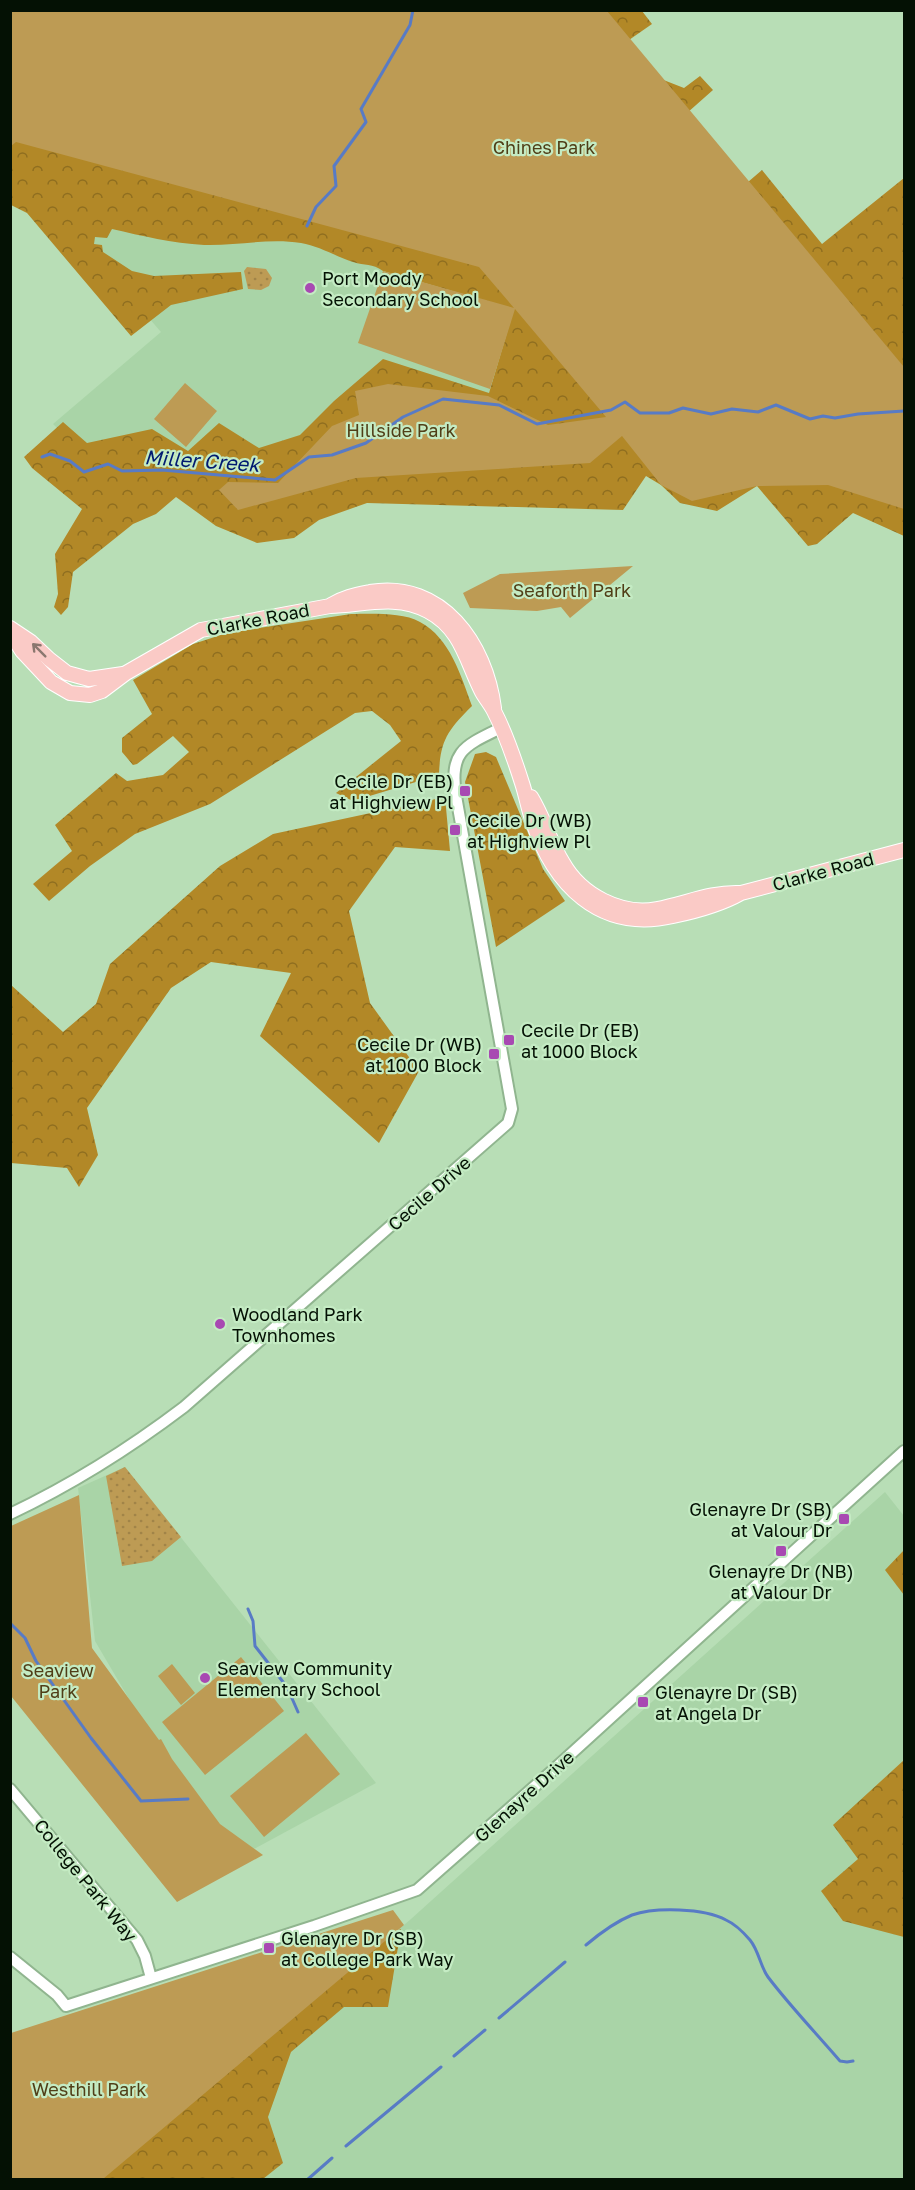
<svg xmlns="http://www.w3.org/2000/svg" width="915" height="2190" font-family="'Golos Text',sans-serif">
<defs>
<pattern id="grass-dots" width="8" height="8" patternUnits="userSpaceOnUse" patternTransform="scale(1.5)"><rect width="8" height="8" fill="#bd9b54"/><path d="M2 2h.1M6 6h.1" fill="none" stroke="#a18448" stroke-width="1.8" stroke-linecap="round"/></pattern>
<pattern id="forest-crowns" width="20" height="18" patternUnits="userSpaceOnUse" patternTransform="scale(1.5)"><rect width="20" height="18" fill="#b28827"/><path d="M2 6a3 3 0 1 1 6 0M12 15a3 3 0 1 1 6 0" fill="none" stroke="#8f6e1f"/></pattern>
</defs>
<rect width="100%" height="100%" fill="#b8deb6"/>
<!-- built -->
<path fill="#a9d4a7" d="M 10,146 L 515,308 L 488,396 L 299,462 L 78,449 L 53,424 L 161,332 L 11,158 Z
M 125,1467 L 376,1783 L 226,1864 L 95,1641 L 78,1488 Z
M 885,1492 L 904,1516 L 904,2179 L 103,2180 L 411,1919 Z"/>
<!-- grass -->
<path fill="url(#grass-dots)" d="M 247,267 L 266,269 L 272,278 L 269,286 L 261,290 L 248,289 L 244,271 Z
M 125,1467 L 181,1537 L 152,1561 L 122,1566 L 106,1476 Z"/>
<!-- forest -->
<path fill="url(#forest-crowns)" d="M 11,11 L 642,11 L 652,24 L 629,40 L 661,79 L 684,88 L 700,76 L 713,90 L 687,113 L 741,188 L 762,170 L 822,244 L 904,178 L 904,536 L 853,513 L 817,544 L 808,546 L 757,486 L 717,511 L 680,503 L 661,485 L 646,476 L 623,510 L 367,503 L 319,520 L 294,538 L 257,543 L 216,526 L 176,497 L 156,514 L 133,524 L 73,572 L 68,607 L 61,615 L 54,607 L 58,594 L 55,554 L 82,509 L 32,468 L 24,457 L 63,422 L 87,443 L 152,429 L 188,451 L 219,423 L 259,448 L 300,435 L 334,401 L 383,359 L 489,393 L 514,309 L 383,271 C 372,263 365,266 353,262 C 335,256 319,246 301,243 C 268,238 236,246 204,245 C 172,243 142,236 112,229 L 107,238 L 95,237 L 94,244 L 102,245 L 103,252 L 132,271 L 154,276 L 241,272 L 243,289 L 171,305 L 131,336 L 27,213 L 11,205 Z
M 351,614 C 371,614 402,612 420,622 C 450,638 461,676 472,706 C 448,730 440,740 439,775 L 353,801 L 336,793 L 401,741 L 390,725 L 372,711 L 355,713 L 210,804 L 135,834 L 90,866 L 49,901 L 33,884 L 72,851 L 55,825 L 116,773 L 127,781 L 163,775 L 189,752 L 173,736 L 137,764 L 133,765 L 122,752 L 122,738 L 152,714 L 133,680 L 193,644 L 227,633 Z
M 486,752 L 496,757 L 543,869 L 565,901 L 496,947 L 465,782 L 475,754 Z
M 445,797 L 450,851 L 395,847 L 349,911 L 370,1003 L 419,1071 L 379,1143 L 260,1036 L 291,973 L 211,962 L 171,988 L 87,1108 L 98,1155 L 79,1187 L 67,1168 L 11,1163 L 11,985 L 63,1032 L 96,1004 L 110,964 L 220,866 L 273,834 Z
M 904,1550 L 904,1595 L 885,1570 Z
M 904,1760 L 904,1937 L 843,1921 L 821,1891 L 858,1859 L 833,1825 Z
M 401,1929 L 388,2007 L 344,2007 L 291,2052 L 268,2117 L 283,2163 L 263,2179 L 74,2180 L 143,2007 Z"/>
<!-- green -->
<path fill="#bd9b54" d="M 11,10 L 607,11 L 904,367 L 904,509 L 828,485 L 757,486 L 692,501 L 661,485 L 622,436 L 590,463 L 356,478 L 238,510 L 219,490 L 228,482 L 278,483 L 332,426 L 359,415 L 355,391 L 388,384 L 488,396 L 548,425 L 606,417 L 515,309 L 490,389 L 358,343 L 383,271 L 514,308 L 479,267 L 16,142 L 11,146 Z
M 185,383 L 217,411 L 186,447 L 154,419 Z
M 633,566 L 570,618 L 561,607 L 537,611 L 470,608 L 463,593 L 500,574 Z
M 79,1495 L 92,1648 L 159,1740 L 161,1739 L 172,1759 L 220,1824 L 263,1855 L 177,1902 L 11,1696 L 11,1526 Z
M 241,1657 L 284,1711 L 205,1775 L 162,1722 Z
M 172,1664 L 195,1693 L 181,1705 L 158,1676 Z
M 306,1733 L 340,1774 L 264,1837 L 230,1796 Z
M 393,1910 L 404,1925 L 103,2179 L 11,2179 L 11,2033 Z"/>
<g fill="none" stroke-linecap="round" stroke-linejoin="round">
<!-- stream -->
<path stroke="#587bc5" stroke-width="3" d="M 307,226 L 316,207 L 336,186 L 334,166 L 366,122 L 361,109 L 410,25 L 413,10
M 42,457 L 50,454 L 70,461 L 84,472 L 108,464 L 122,471 L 162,470 L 275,480 L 309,457 L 332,455 L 366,443 L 403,417 L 443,399 L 499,405 L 537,424 L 611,410 L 625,402 L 640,413 L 669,413 L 683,408 L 711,414 L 732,409 L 758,412 L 776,405 L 810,419 L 823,416 L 835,418 L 858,414 L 904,411
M 248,1609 L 253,1621 L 255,1646 L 287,1687 L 298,1712
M 10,1623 L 25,1638 L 36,1661 L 91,1738 L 141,1801 L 188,1799
M 586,1945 C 599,1934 615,1922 632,1915 C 655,1907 704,1908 726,1920 C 735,1924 744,1933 750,1940 C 759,1951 760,1966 768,1977 C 790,2006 816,2033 840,2061 L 847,2062 L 853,2061
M 499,2018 L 565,1962
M 454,2056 L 485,2030
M 346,2146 L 441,2067
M 307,2180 L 332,2158"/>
<defs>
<path id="minor" d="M 10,1514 C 71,1485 130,1448 184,1407 L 508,1123 L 512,1109 L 456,796 C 449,751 464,746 501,728
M 10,1789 L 137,1940 L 145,1956 L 151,1978
M 10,1957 L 57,1995 L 66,2006 L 314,1926 L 417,1890 L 551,1772 L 904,1451"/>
<path id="major" d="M 331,605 C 344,597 355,595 370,592 C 442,580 486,644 494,708
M 10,628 L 31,642 L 49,659 L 67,673 L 89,679 L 123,674
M 10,632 L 22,651 L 51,682 L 70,693 L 90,695 L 102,691 L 126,673 L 201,630 L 330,606 C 364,605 396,594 428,611 C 462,629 466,661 482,692 C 486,699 491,705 494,711 C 505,732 515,761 522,783 C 526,795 528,807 532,819 C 553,884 599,933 673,916 C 697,911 720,905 741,893 L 904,850
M 531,797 C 544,818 550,842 563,863 C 581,895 621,916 657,909 C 685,904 710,892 739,893"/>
</defs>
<!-- minor casing -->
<use href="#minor" stroke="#90b58f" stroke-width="14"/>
<!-- major casing -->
<use href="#major" stroke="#fff" stroke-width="16"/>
<!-- minor -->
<use href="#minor" stroke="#fff" stroke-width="10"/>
<!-- major -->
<use href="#major" stroke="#facac6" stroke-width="14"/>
</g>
<!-- one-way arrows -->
<defs><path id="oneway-shaft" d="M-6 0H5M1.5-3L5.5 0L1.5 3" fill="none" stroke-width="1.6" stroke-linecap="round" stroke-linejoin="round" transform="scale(1.5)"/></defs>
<use stroke="#8b776f" href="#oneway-shaft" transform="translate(39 650) rotate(-135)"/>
<!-- markers -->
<g fill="#a849b2" stroke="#c4ebc3" stroke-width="2">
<circle cx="310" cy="288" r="6"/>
<rect x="459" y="785" width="12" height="12" rx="3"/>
<rect x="449" y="824" width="12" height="12" rx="3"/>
<rect x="503" y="1034" width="12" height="12" rx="3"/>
<rect x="488" y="1048" width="12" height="12" rx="3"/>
<circle cx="220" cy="1324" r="6"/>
<rect x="838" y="1513" width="12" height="12" rx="3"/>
<rect x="775" y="1545" width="12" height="12" rx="3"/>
<circle cx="205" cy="1678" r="6"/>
<rect x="637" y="1696" width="12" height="12" rx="3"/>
<rect x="263" y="1942" width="12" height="12" rx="3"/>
</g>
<g text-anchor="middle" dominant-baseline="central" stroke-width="4.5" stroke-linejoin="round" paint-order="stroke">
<!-- park labels -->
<g font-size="18" fill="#503e17" stroke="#c4ebc3">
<text x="544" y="147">Chines Park</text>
<text x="401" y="430">Hillside Park</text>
<text x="572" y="590">Seaforth Park</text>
<text x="58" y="1670">Seaview<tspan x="58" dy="21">Park</tspan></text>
<text x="89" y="2089">Westhill Park</text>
</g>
<!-- poi labels -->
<g font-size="18" fill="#041104" stroke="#c4ebc3" text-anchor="start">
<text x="322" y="278">Port Moody<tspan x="322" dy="21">Secondary School</tspan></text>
<text x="453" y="781" text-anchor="end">Cecile Dr (EB)<tspan x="453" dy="21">at Highview Pl</tspan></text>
<text x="467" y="820">Cecile Dr (WB)<tspan x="467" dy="21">at Highview Pl</tspan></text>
<text x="521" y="1030">Cecile Dr (EB)<tspan x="521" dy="21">at 1000 Block</tspan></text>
<text x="482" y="1044" text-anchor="end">Cecile Dr (WB)<tspan x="482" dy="21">at 1000 Block</tspan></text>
<text x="232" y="1314">Woodland Park<tspan x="232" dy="21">Townhomes</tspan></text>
<text x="832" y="1509" text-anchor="end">Glenayre Dr (SB)<tspan x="832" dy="21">at Valour Dr</tspan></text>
<text x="781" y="1571" text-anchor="middle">Glenayre Dr (NB)<tspan x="781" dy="21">at Valour Dr</tspan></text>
<text x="217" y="1668">Seaview Community<tspan x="217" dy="21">Elementary School</tspan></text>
<text x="655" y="1692">Glenayre Dr (SB)<tspan x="655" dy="21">at Angela Dr</tspan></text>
<text x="281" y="1938">Glenayre Dr (SB)<tspan x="281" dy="21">at College Park Way</tspan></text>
</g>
<!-- street labels -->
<g font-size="18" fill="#041104" stroke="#c4ebc3">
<text transform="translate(258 619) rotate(-11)">Clarke Road</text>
<text transform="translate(823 871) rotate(-15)">Clarke Road</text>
<text transform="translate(429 1193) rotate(-41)">Cecile Drive</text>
<text transform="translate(524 1796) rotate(-42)">Glenayre Drive</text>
<text transform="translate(86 1880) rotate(51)">College Park Way</text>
</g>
<!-- water labels -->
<g font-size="20" font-style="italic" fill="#011a71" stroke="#c4ebc3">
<text transform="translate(202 460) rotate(4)">Miller Creek</text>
</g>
</g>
<!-- border -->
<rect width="915" height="2190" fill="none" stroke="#041104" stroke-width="24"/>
</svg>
